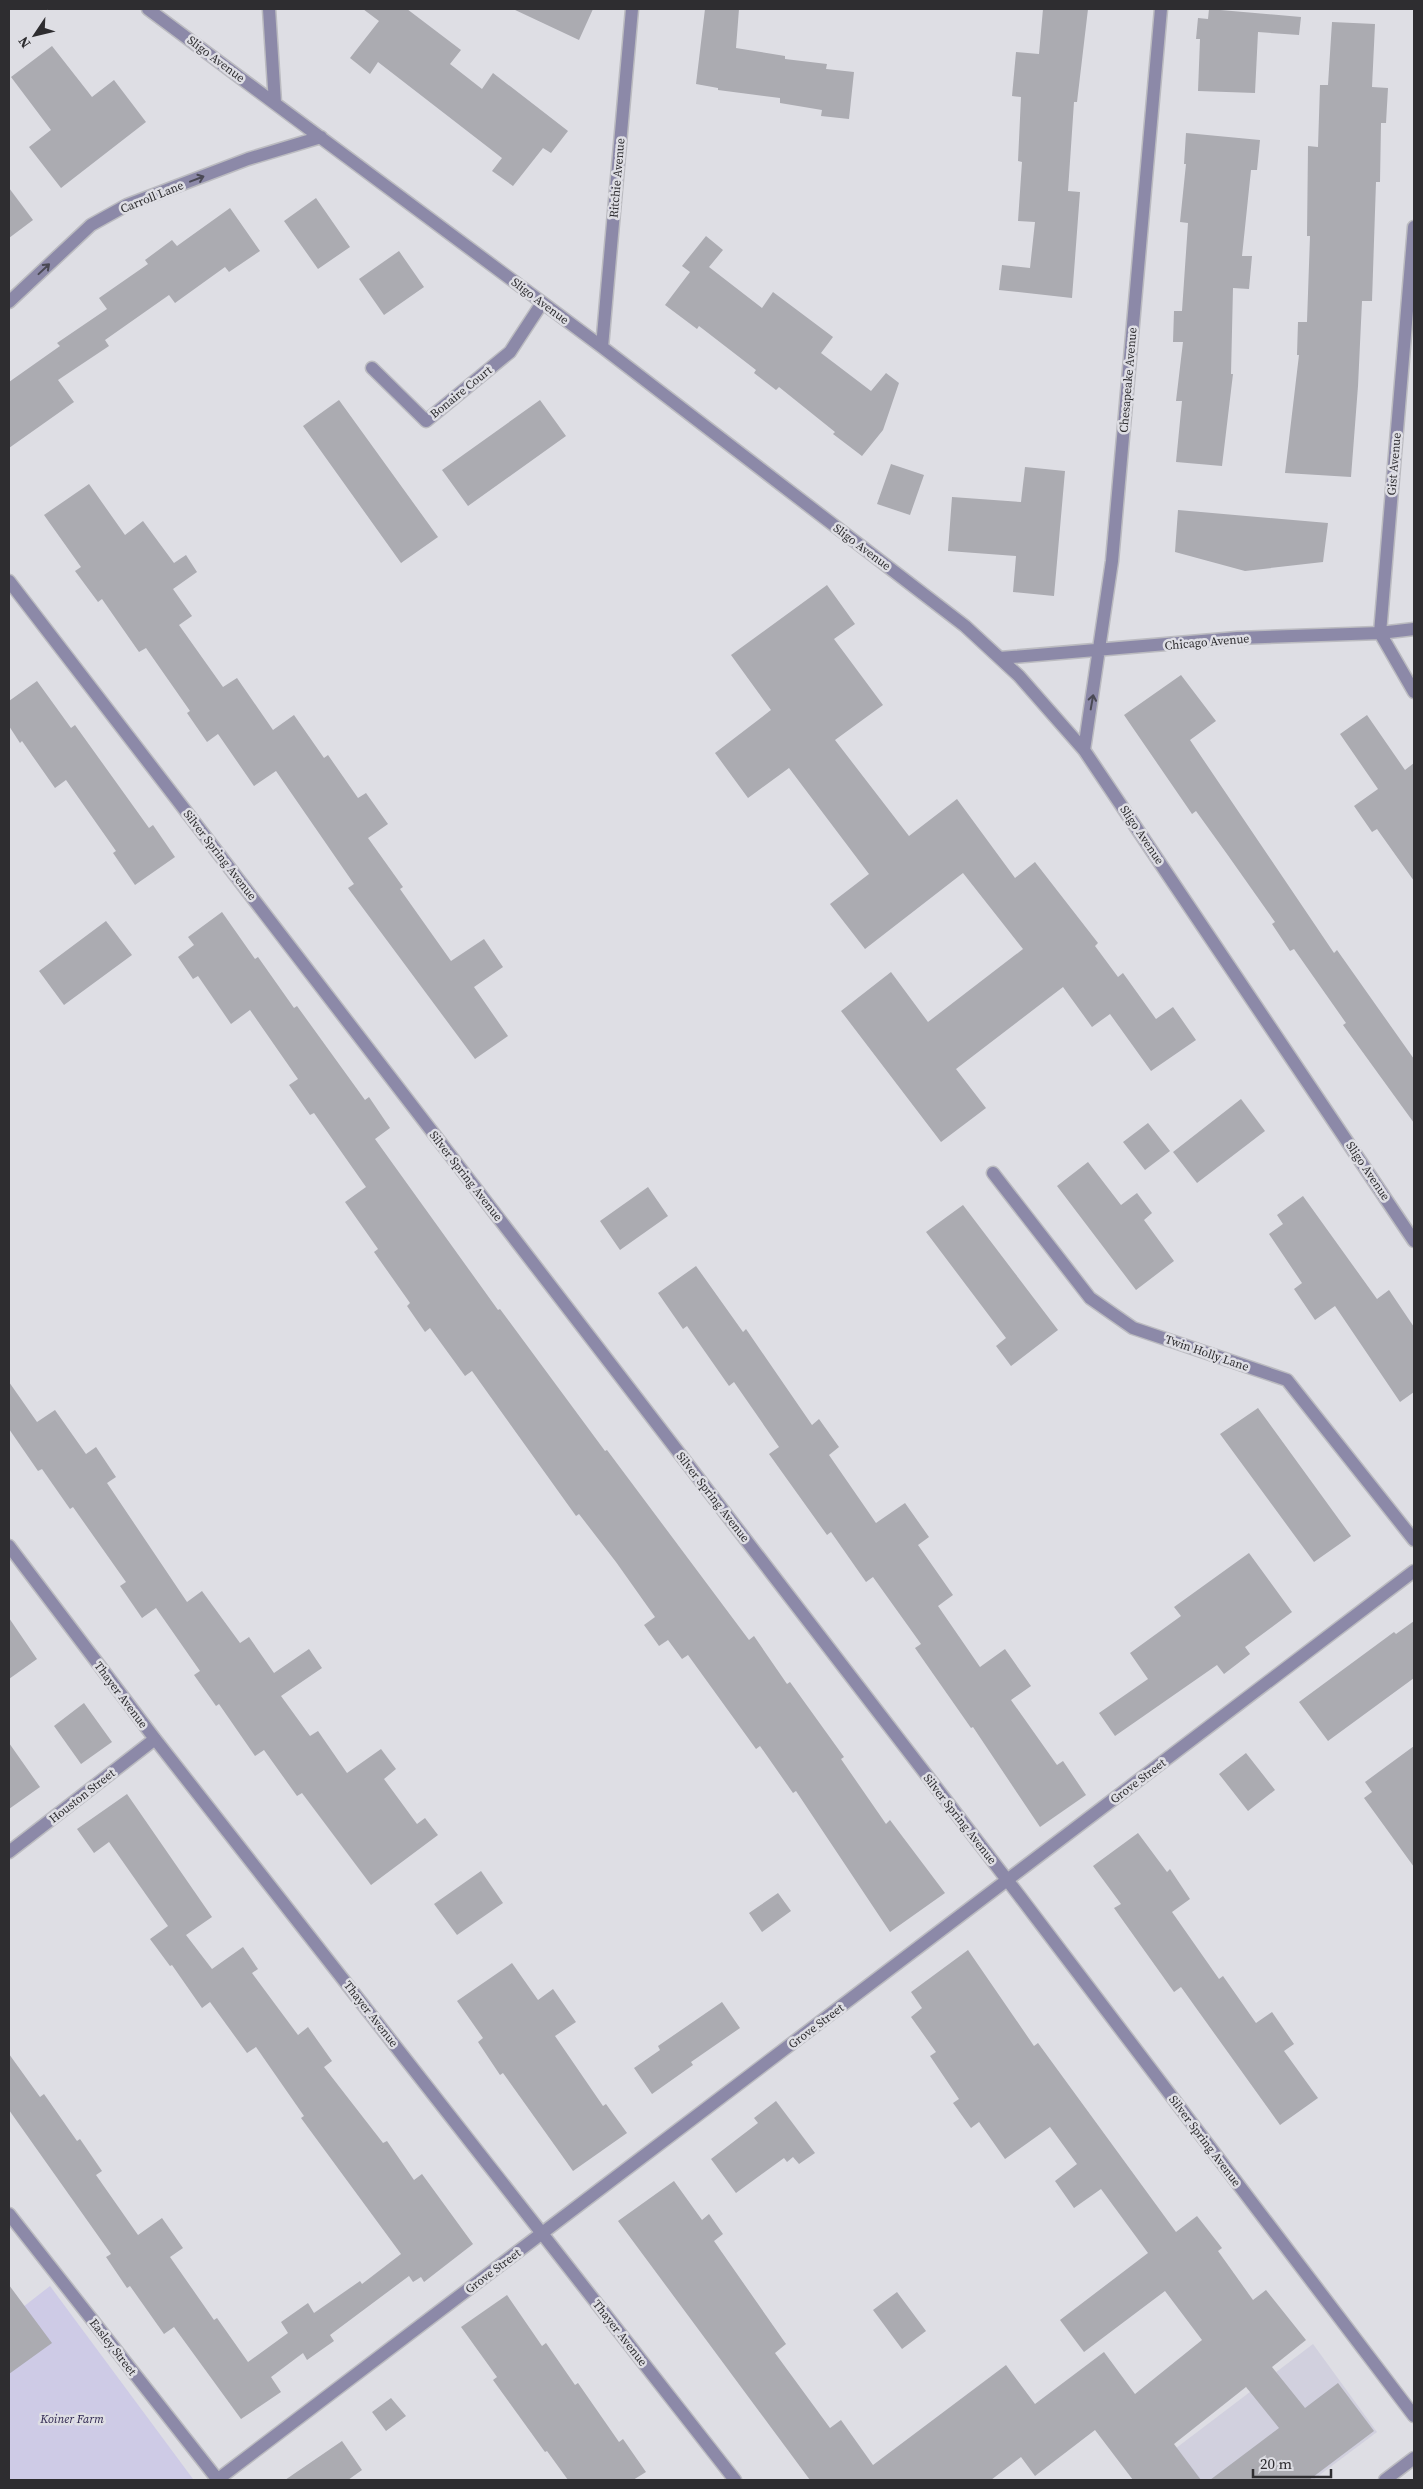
<svg xmlns="http://www.w3.org/2000/svg" width="1423" height="2489" font-family="'Source Serif 4',serif">
<rect width="100%" height="100%" fill="#dedee4"/>
<!-- built -->
<path fill="#d1d0de" d="M 1313,2344 L 1377,2432 L 1313,2480 L 1134,2480 Z"/>
<!-- green -->
<path fill="#cecbe6" d="M 50,2286 L 193,2479 L 192,2480 L 9,2480 L 9,2318 Z"/>
<!-- building -->
<path fill="#ababb1" d="M 363,9 L 407,9 L 461,50 L 450,64 L 482,89 L 493,73 L 568,131 L 551,153 L 543,148 L 513,186 L 492,171 L 502,158 L 378,62 L 370,74 L 350,58 L 379,21 Z
M 513,9 L 593,9 L 579,40 Z
M 705,9 L 739,9 L 736,48 L 785,56 L 785,59 L 827,64 L 826,69 L 854,72 L 849,119 L 821,116 L 822,110 L 780,103 L 780,98 L 718,90 L 718,88 L 696,84 Z
M 1043,9 L 1088,9 L 1077,102 L 1074,102 L 1068,191 L 1080,192 L 1072,298 L 999,290 L 1002,265 L 1030,268 L 1035,222 L 1018,221 L 1022,162 L 1018,161 L 1021,97 L 1012,96 L 1016,52 L 1039,54 Z
M 1209,9 L 1301,17 L 1299,35 L 1258,32 L 1255,93 L 1198,91 L 1200,39 L 1196,39 L 1198,18 L 1208,19 Z
M 1332,22 L 1375,24 L 1372,87 L 1388,88 L 1386,123 L 1381,123 L 1380,182 L 1376,182 L 1372,301 L 1362,301 L 1358,386 L 1351,477 L 1285,473 L 1299,355 L 1297,355 L 1298,322 L 1307,322 L 1310,236 L 1307,236 L 1308,146 L 1318,147 L 1320,85 L 1328,85 Z
M 52,46 L 92,97 L 114,80 L 146,122 L 61,188 L 29,147 L 51,130 L 11,77 Z
M 1186,133 L 1260,140 L 1257,170 L 1251,170 L 1242,256 L 1252,256 L 1249,289 L 1233,288 L 1231,374 L 1233,374 L 1222,466 L 1176,462 L 1182,401 L 1176,401 L 1183,342 L 1173,342 L 1174,311 L 1182,311 L 1188,223 L 1180,222 L 1186,164 L 1184,164 Z
M 9,188 L 33,220 L 9,238 Z
M 316,198 L 350,247 L 318,269 L 284,221 Z
M 230,208 L 260,251 L 229,272 L 225,267 L 175,303 L 169,295 L 105,340 L 109,346 L 58,380 L 74,402 L 9,448 L 9,382 L 60,346 L 57,343 L 107,309 L 99,298 L 148,264 L 145,260 L 172,240 L 177,246 Z
M 706,236 L 723,250 L 709,267 L 762,308 L 773,292 L 833,337 L 821,353 L 871,391 L 886,373 L 899,383 L 883,430 L 862,456 L 833,434 L 835,432 L 779,387 L 776,390 L 754,373 L 756,370 L 699,326 L 697,329 L 665,305 L 690,272 L 682,266 Z
M 399,251 L 424,287 L 384,315 L 359,279 Z
M 339,400 L 438,537 L 401,563 L 303,426 Z
M 540,400 L 566,436 L 468,506 L 442,470 Z
M 891,464 L 924,475 L 910,515 L 877,504 Z
M 1025,467 L 1065,471 L 1054,596 L 1013,592 L 1016,556 L 948,551 L 952,497 L 1021,502 Z
M 89,484 L 125,535 L 143,521 L 174,563 L 186,555 L 197,572 L 173,589 L 192,616 L 179,625 L 223,687 L 237,678 L 273,730 L 294,715 L 324,758 L 328,755 L 358,798 L 366,793 L 388,824 L 368,838 L 403,887 L 400,889 L 451,961 L 484,939 L 503,967 L 474,987 L 508,1036 L 475,1059 L 348,888 L 354,884 L 276,771 L 254,786 L 218,734 L 207,742 L 187,713 L 190,711 L 146,648 L 139,652 L 102,599 L 98,602 L 75,571 L 81,567 L 44,515 Z
M 1178,510 L 1328,523 L 1323,562 L 1245,571 L 1175,552 Z
M 827,585 L 855,624 L 834,639 L 883,705 L 835,740 L 909,836 L 957,799 L 1015,878 L 1035,862 L 1098,943 L 1095,946 L 1118,977 L 1123,973 L 1156,1019 L 1173,1007 L 1196,1040 L 1151,1071 L 1110,1014 L 1092,1027 L 1063,987 L 956,1069 L 986,1108 L 941,1142 L 841,1011 L 891,972 L 928,1022 L 1023,949 L 963,873 L 865,949 L 830,904 L 869,874 L 789,768 L 748,798 L 715,753 L 771,710 L 731,655 Z
M 1181,675 L 1216,721 L 1190,740 L 1334,953 L 1337,950 L 1414,1059 L 1414,1123 L 1343,1025 L 1346,1023 L 1294,949 L 1290,951 L 1272,924 L 1275,922 L 1227,854 L 1196,811 L 1192,814 L 1124,715 Z
M 37,681 L 71,728 L 75,725 L 149,828 L 153,825 L 175,857 L 135,885 L 113,853 L 116,851 L 66,780 L 55,788 L 22,741 L 20,743 L 9,726 L 9,701 Z
M 1367,715 L 1405,770 L 1414,763 L 1414,881 L 1377,829 L 1372,832 L 1354,806 L 1378,789 L 1340,734 Z
M 222,912 L 255,959 L 258,957 L 294,1008 L 297,1006 L 365,1100 L 369,1097 L 390,1128 L 375,1139 L 498,1310 L 500,1309 L 605,1451 L 607,1450 L 749,1640 L 754,1636 L 787,1684 L 790,1682 L 844,1757 L 841,1759 L 886,1824 L 890,1820 L 945,1893 L 890,1932 L 796,1791 L 793,1793 L 760,1746 L 756,1749 L 688,1655 L 682,1659 L 668,1640 L 659,1646 L 644,1625 L 655,1617 L 616,1562 L 579,1514 L 576,1516 L 472,1371 L 465,1376 L 430,1328 L 425,1332 L 407,1306 L 410,1303 L 374,1252 L 378,1249 L 345,1202 L 366,1187 L 314,1113 L 310,1115 L 289,1085 L 298,1079 L 250,1010 L 231,1024 L 198,976 L 193,979 L 178,957 L 194,945 L 188,937 Z
M 106,921 L 132,955 L 64,1005 L 39,971 Z
M 1241,1099 L 1265,1131 L 1197,1183 L 1173,1152 Z
M 1148,1123 L 1170,1151 L 1145,1170 L 1123,1142 Z
M 1088,1162 L 1121,1205 L 1137,1193 L 1152,1213 L 1144,1220 L 1174,1261 L 1136,1290 L 1057,1186 Z
M 648,1187 L 668,1216 L 620,1250 L 600,1221 Z
M 1303,1196 L 1377,1299 L 1389,1290 L 1414,1327 L 1414,1392 L 1400,1402 L 1335,1306 L 1315,1320 L 1294,1289 L 1302,1283 L 1269,1234 L 1283,1224 L 1277,1215 Z
M 963,1205 L 1058,1330 L 1011,1366 L 996,1346 L 1006,1338 L 926,1232 Z
M 696,1266 L 743,1332 L 746,1329 L 812,1425 L 819,1419 L 839,1447 L 829,1455 L 876,1523 L 905,1503 L 929,1537 L 918,1545 L 953,1595 L 938,1606 L 980,1667 L 1005,1649 L 1031,1686 L 1011,1700 L 1057,1765 L 1063,1761 L 1086,1795 L 1040,1827 L 973,1727 L 971,1728 L 915,1648 L 921,1644 L 873,1577 L 866,1582 L 831,1532 L 827,1535 L 769,1454 L 779,1447 L 734,1382 L 729,1386 L 687,1326 L 683,1329 L 658,1293 Z
M 9,1382 L 37,1422 L 55,1410 L 86,1454 L 96,1447 L 116,1477 L 107,1483 L 187,1602 L 202,1591 L 240,1643 L 249,1637 L 274,1673 L 309,1649 L 322,1668 L 281,1696 L 310,1736 L 318,1731 L 347,1773 L 381,1749 L 396,1769 L 384,1779 L 417,1824 L 425,1818 L 438,1835 L 371,1885 L 302,1793 L 297,1796 L 264,1750 L 255,1756 L 219,1704 L 216,1706 L 194,1675 L 200,1671 L 156,1608 L 142,1618 L 120,1586 L 126,1582 L 73,1507 L 70,1509 L 42,1469 L 38,1471 L 9,1429 Z
M 1258,1408 L 1351,1536 L 1314,1562 L 1220,1434 Z
M 1249,1553 L 1292,1612 L 1245,1647 L 1250,1654 L 1224,1674 L 1217,1665 L 1115,1736 L 1099,1713 L 1148,1679 L 1130,1653 L 1181,1616 L 1174,1607 Z
M 9,1618 L 37,1659 L 9,1679 Z
M 1414,1621 L 1414,1678 L 1328,1741 L 1299,1702 L 1394,1632 L 1396,1634 Z
M 84,1703 L 112,1742 L 81,1764 L 54,1726 Z
M 9,1743 L 40,1787 L 9,1809 Z
M 1414,1746 L 1414,1867 L 1364,1798 L 1372,1792 L 1365,1782 Z
M 1246,1753 L 1275,1790 L 1248,1811 L 1219,1774 Z
M 127,1794 L 212,1917 L 186,1935 L 212,1969 L 243,1947 L 258,1969 L 252,1973 L 298,2035 L 308,2027 L 332,2061 L 324,2067 L 383,2143 L 387,2141 L 414,2180 L 422,2174 L 473,2244 L 424,2282 L 421,2277 L 413,2282 L 409,2276 L 330,2335 L 334,2341 L 307,2360 L 303,2353 L 271,2377 L 281,2392 L 241,2419 L 174,2327 L 164,2334 L 130,2286 L 127,2288 L 106,2257 L 111,2254 L 9,2110 L 9,2054 L 40,2097 L 44,2094 L 77,2141 L 80,2139 L 102,2171 L 96,2175 L 138,2235 L 162,2218 L 183,2248 L 170,2257 L 214,2320 L 217,2318 L 248,2362 L 288,2333 L 281,2322 L 308,2303 L 314,2313 L 360,2281 L 362,2284 L 401,2254 L 301,2118 L 304,2116 L 256,2047 L 247,2053 L 210,2002 L 202,2008 L 172,1965 L 170,1966 L 150,1939 L 168,1926 L 109,1842 L 94,1853 L 77,1829 Z
M 1138,1833 L 1167,1872 L 1170,1869 L 1190,1899 L 1172,1912 L 1219,1979 L 1223,1976 L 1256,2023 L 1272,2012 L 1294,2044 L 1284,2051 L 1318,2098 L 1280,2125 L 1181,1987 L 1174,1992 L 1114,1908 L 1121,1904 L 1093,1866 Z
M 481,1871 L 503,1903 L 457,1935 L 434,1904 Z
M 778,1893 L 791,1911 L 762,1932 L 749,1913 Z
M 968,1950 L 1034,2046 L 1038,2043 L 1176,2232 L 1197,2216 L 1222,2248 L 1218,2251 L 1253,2300 L 1266,2290 L 1306,2340 L 1272,2367 L 1305,2408 L 1338,2383 L 1374,2431 L 1309,2480 L 1210,2480 L 1279,2428 L 1246,2387 L 1174,2444 L 1201,2480 L 1133,2480 L 1095,2430 L 1035,2476 L 1021,2457 L 991,2480 L 810,2480 L 618,2221 L 674,2181 L 702,2220 L 709,2214 L 723,2234 L 714,2241 L 786,2344 L 775,2353 L 830,2428 L 841,2420 L 873,2465 L 1006,2365 L 1035,2404 L 1104,2352 L 1135,2394 L 1202,2340 L 1165,2291 L 1084,2352 L 1060,2320 L 1148,2253 L 1101,2189 L 1074,2208 L 1055,2181 L 1077,2164 L 1050,2127 L 1005,2159 L 979,2122 L 971,2128 L 953,2103 L 959,2099 L 930,2056 L 936,2052 L 911,2017 L 922,2008 L 911,1992 Z
M 512,1963 L 538,2000 L 553,1989 L 576,2022 L 555,2036 L 603,2106 L 606,2104 L 627,2133 L 573,2171 L 503,2073 L 500,2075 L 478,2042 L 483,2038 L 457,2001 Z
M 722,2002 L 740,2028 L 691,2062 L 693,2065 L 652,2094 L 634,2068 L 660,2050 L 658,2046 Z
M 776,2101 L 815,2153 L 799,2164 L 793,2157 L 787,2162 L 784,2158 L 736,2193 L 711,2159 L 758,2123 L 754,2118 Z
M 9,2285 L 52,2343 L 9,2374 Z
M 897,2292 L 926,2331 L 902,2349 L 873,2310 Z
M 507,2295 L 542,2346 L 546,2343 L 575,2385 L 578,2383 L 619,2442 L 623,2439 L 646,2472 L 633,2480 L 568,2480 L 547,2451 L 545,2452 L 493,2380 L 497,2377 L 461,2327 Z
M 391,2398 L 406,2416 L 386,2431 L 372,2412 Z
M 342,2441 L 362,2470 L 348,2480 L 285,2480 Z"/>
<g fill="none" stroke-linecap="round" stroke-linejoin="round">
<defs>
<path id="minor" d="M 148,9 L 602,347 L 965,626 L 1019,676 L 1084,750 L 1414,1241
M 269,9 L 275,103
M 1414,227 L 1380,633 L 1414,692
M 9,302 L 91,225 L 127,205 L 248,159 L 321,137
M 602,347 L 632,9
M 372,368 L 426,421 L 510,352 L 542,303
M 9,581 L 1018,1894 L 1414,2416
M 1000,658 L 1237,638 L 1380,633 L 1414,629
M 1084,750 L 1112,561 L 1161,9
M 993,1173 L 1090,1298 L 1133,1328 L 1287,1380 L 1414,1540
M 9,1546 L 155,1739 L 735,2480
M 9,1852 L 155,1739
M 9,2214 L 218,2480
M 217,2480 L 1414,1571
M 1385,2480 L 1414,2458"/>
</defs>
<!-- minor casing -->
<use href="#minor" stroke="#bbbbc0" stroke-width="15"/>
<!-- minor -->
<use href="#minor" stroke="#8c89a8" stroke-width="12"/>
</g>
<!-- one-way arrows -->
<defs><path id="oneway-shaft" d="M-6 0H5M1.5-3L5.5 0L1.5 3" fill="none" stroke-width="1.6" stroke-linecap="round" stroke-linejoin="round" transform="scale(1.25)"/></defs>
<g stroke="#4a4954">
<use href="#oneway-shaft" transform="translate(197 179) rotate(-21)"/>
<use href="#oneway-shaft" transform="translate(44 269) rotate(-43)"/>
<use href="#oneway-shaft" transform="translate(1092 702) rotate(-80)"/>
</g>
<g text-anchor="middle" dominant-baseline="central" stroke-width="5" stroke-linejoin="round" paint-order="stroke">
<!-- street labels -->
<g font-size="12" fill="#2e2d30" stroke="#dedee4">
<text transform="translate(216 59) rotate(37)">Sligo Avenue</text>
<text transform="translate(617 178) rotate(-85)">Ritchie Avenue</text>
<text transform="translate(152 197) rotate(-22)">Carroll Lane</text>
<text transform="translate(540 301) rotate(37)">Sligo Avenue</text>
<text transform="translate(1128 380) rotate(-85)">Chesapeake Avenue</text>
<text transform="translate(461 392) rotate(-39)">Bonaire Court</text>
<text transform="translate(1394 464) rotate(-85)">Gist Avenue</text>
<text transform="translate(862 547) rotate(37)">Sligo Avenue</text>
<text transform="translate(1207 642) rotate(-5)">Chicago Avenue</text>
<text transform="translate(1142 835) rotate(56)">Sligo Avenue</text>
<text transform="translate(220 855) rotate(52)">Silver Spring Avenue</text>
<text transform="translate(1368 1171) rotate(56)">Sligo Avenue</text>
<text transform="translate(466 1176) rotate(52)">Silver Spring Avenue</text>
<text transform="translate(1207 1353) rotate(19)">Twin Holly Lane</text>
<text transform="translate(713 1497) rotate(52)">Silver Spring Avenue</text>
<text transform="translate(121 1695) rotate(53)">Thayer Avenue</text>
<text transform="translate(1138 1781) rotate(-37)">Grove Street</text>
<text transform="translate(82 1796) rotate(-38)">Houston Street</text>
<text transform="translate(960 1819) rotate(52)">Silver Spring Avenue</text>
<text transform="translate(371 2014) rotate(52)">Thayer Avenue</text>
<text transform="translate(816 2026) rotate(-37)">Grove Street</text>
<text transform="translate(1205 2141) rotate(53)">Silver Spring Avenue</text>
<text transform="translate(493 2271) rotate(-37)">Grove Street</text>
<text transform="translate(620 2333) rotate(52)">Thayer Avenue</text>
<text transform="translate(113 2347) rotate(52)">Easley Street</text>
</g>
<!-- park labels -->
<g font-size="12" font-style="italic" fill="#2c244e" stroke="#dedee4">
<text x="72" y="2419">Koiner Farm</text>
</g>
</g>
<!-- border -->
<rect width="1423" height="2489" fill="none" stroke="#2e2d30" stroke-width="20"/>
<!-- north arrow -->
<g transform="translate(35 35) rotate(235)" stroke="#dedee4" stroke-width="4" paint-order="stroke">
<path d="M0-4L9 19L0 12L-9 19Z" fill="#2e2d30"/>
<text y="-8" font-size="14" font-weight="bold" text-anchor="middle" fill="#2e2d30">N</text>
</g>
<!-- scale -->
<path d="M1253 2469v8h78v-8" fill="none" stroke="#2e2d30" stroke-width="2.5"/>
<text x="1260" y="2469" font-size="15" fill="#2e2d30" stroke="#dedee4" stroke-width="4" paint-order="stroke">20 m</text>
</svg>
